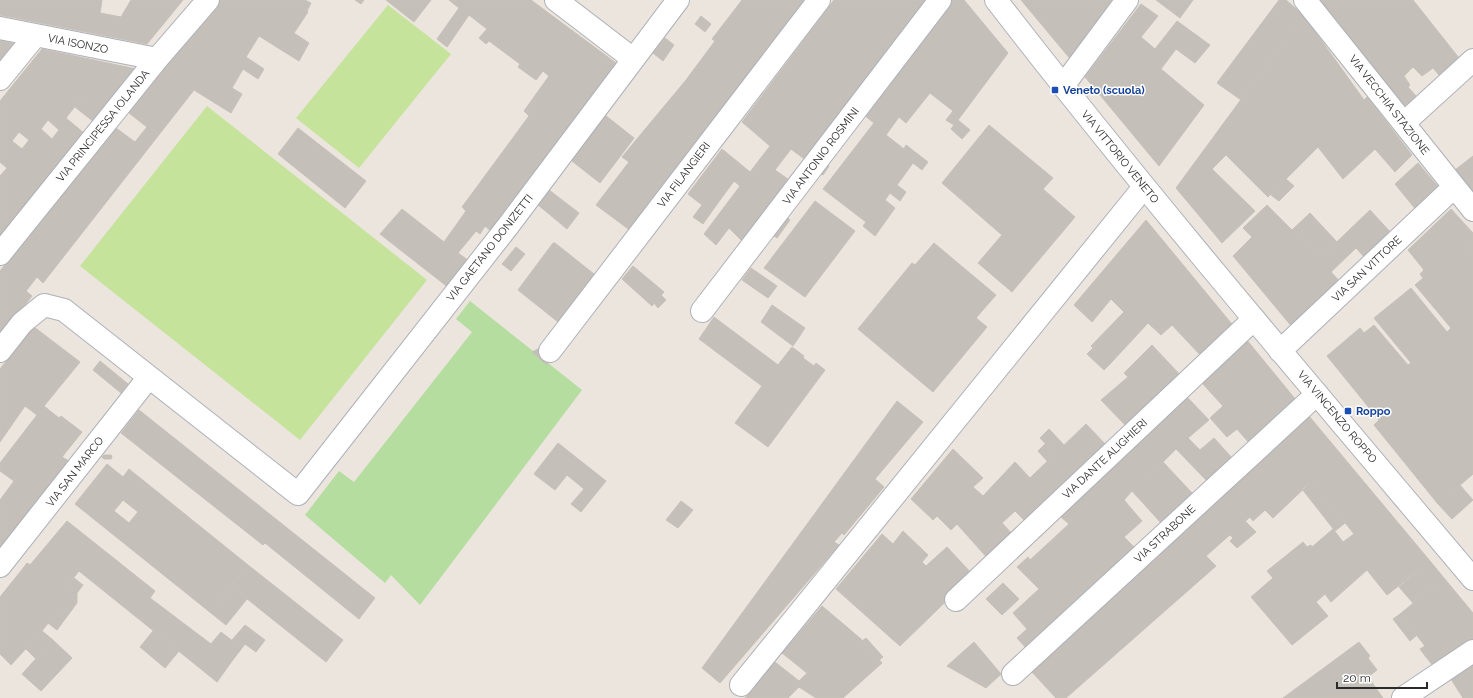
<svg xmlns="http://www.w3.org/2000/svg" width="1473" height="698" font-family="Raleway,sans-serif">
<rect width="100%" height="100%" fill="#ebe5de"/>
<!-- green -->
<path fill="#b5dd9f" d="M 470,301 L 582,390 L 420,605 L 391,575 L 385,583 L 305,515 L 339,471 L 354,482 L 472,332 L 456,319 Z"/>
<!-- pitch -->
<path fill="#c6e39c" d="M 388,5 L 451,54 L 359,168 L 296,118 Z
M 207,106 L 427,280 L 300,440 L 80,266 Z"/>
<!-- building -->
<path fill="#c4bfb9" stroke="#c6c1b7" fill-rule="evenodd" d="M 0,0 L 102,0 L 100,13 L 121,17 L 131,0 L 183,0 L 147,44 L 0,15 Z
M 219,0 L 305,0 L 311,3 L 307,11 L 308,12 L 294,33 L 309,43 L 299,61 L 259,36 L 246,57 L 264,69 L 258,79 L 243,69 L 232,88 L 242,94 L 231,113 L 194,90 L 43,283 L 37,277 L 26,291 L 32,296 L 0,337 L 0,271 L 116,128 L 135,142 L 147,127 L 129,113 Z
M 355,0 L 364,0 L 361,4 Z
M 386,0 L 431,0 L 414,22 Z
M 449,0 L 531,0 L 620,66 L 491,231 L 485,226 L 480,234 L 476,231 L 458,253 L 469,261 L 449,288 L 380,234 L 402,209 L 444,242 L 466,211 L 462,207 L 529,116 L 524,111 L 549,76 L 543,71 L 536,80 L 518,67 L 520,64 L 489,41 L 486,44 L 479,38 L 487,29 L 469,15 L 447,47 L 437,39 L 459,8 Z
M 742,0 L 807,0 L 631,231 L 596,205 L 629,162 L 622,157 L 686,80 L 715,41 L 712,39 Z
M 834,0 L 926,0 L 807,161 L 791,149 L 775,170 L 792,182 L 745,244 L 729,228 L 716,245 L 704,234 L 740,186 L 734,181 L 715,207 L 691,190 L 722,149 L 750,172 L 770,146 L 742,122 Z
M 948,0 L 964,0 L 1008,53 L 958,120 L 970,130 L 962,139 L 951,129 L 954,125 L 946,120 L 953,111 L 930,93 L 906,123 L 899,117 L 886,135 L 904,149 L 906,145 L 928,162 L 922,170 L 913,163 L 897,185 L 906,192 L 900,201 L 890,193 L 885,200 L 895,208 L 875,236 L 863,226 L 866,222 L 823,189 L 874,123 L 864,115 Z
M 1021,0 L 1116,0 L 1072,61 Z
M 1156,0 L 1193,0 L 1180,18 Z
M 1279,0 L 1286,0 L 1303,15 L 1241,100 L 1217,83 Z
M 1315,0 L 1413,0 L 1459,58 L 1439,75 L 1433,68 L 1422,76 L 1413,67 L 1404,76 L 1410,85 L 1408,87 L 1416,96 L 1402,108 Z
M 1141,4 L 1158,16 L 1141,37 L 1155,49 L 1177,21 L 1210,45 L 1195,63 L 1176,49 L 1161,69 L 1204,105 L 1159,166 L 1085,77 Z
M 1303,15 L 1364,100 L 1367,97 L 1412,155 L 1395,172 L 1375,149 L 1343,179 L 1318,147 L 1268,197 L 1226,155 L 1212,169 L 1255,211 L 1222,243 L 1176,188 Z
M 701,16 L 711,24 L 705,32 L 695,24 Z
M 665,38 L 674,45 L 663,61 L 653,53 Z
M 0,40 L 12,43 L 16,46 L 0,68 Z
M 42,49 L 136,69 L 105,108 L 86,92 L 66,118 L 85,134 L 0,237 L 0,176 L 7,168 L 0,162 L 0,101 ZM 48,120 L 59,130 L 52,139 L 41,129 ZM 19,132 L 29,140 L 22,149 L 12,141 Z
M 86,92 L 105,108 L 94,122 L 75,107 Z
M 605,115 L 634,138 L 600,183 L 572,161 Z
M 989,125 L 1053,178 L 1043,189 L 1075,217 L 1012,292 L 978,263 L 1002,235 L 942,183 Z
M 298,128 L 366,181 L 345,208 L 278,154 Z
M 1473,156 L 1473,192 L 1455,170 Z
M 1418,163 L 1440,189 L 1417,211 L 1395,184 Z
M 827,165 L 829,166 L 823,175 L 821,174 Z
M 1286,179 L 1294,186 L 1279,201 L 1271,195 Z
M 549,190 L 579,213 L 567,229 L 537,204 Z
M 691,190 L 715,207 L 703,224 L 693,217 L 702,205 L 688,194 Z
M 815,201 L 855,231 L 805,297 L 764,268 Z
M 1267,205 L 1320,258 L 1370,210 L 1393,235 L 1366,259 L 1356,248 L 1331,272 L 1341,283 L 1293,328 L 1233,256 L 1252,237 L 1243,228 Z
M 1451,209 L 1473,233 L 1473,238 L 1464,246 L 1473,257 L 1473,474 L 1438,504 L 1374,425 L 1379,420 L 1327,356 L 1360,328 L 1364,333 L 1374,325 L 1408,365 L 1411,363 L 1374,318 L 1411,288 L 1447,332 L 1451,328 L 1415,285 L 1423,278 L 1420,274 L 1424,270 L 1408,250 Z
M 1310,213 L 1337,242 L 1320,258 L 1292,230 Z
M 787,217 L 790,220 L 777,238 L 774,236 Z
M 1146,220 L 1236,329 L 1204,359 L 1172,325 L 1161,335 L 1148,323 L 1110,364 L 1091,346 L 1124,312 L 1111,299 L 1092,322 L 1074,305 Z
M 1473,238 L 1473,257 L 1464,246 Z
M 553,243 L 555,243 L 594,274 L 560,321 L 558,322 L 518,290 Z
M 934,243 L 996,295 L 976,318 L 987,327 L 933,392 L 858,329 L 912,263 L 915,265 Z
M 516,247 L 525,254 L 511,271 L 502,264 Z
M 633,266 L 664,292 L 652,306 L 622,279 Z
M 751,268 L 777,286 L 768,298 L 742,280 Z
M 661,295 L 666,300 L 658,308 L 654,303 Z
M 772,305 L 805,328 L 793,346 L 761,322 Z
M 714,317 L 778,365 L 792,347 L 804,356 L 803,358 L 814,366 L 816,363 L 825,370 L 768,447 L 735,423 L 762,386 L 699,339 Z
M 34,327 L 80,362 L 44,406 L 59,418 L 61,416 L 82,432 L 62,457 L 69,461 L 8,541 L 0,534 L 0,500 L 14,481 L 0,471 L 0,463 L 37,415 L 25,406 L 0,442 L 0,369 Z
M 1246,339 L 1296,400 L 1250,444 L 1237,429 L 1227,437 L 1210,418 L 1223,406 L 1202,383 L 1215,372 L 1213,371 Z
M 1152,345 L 1183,378 L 1129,429 L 1101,400 L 1128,377 L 1124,373 Z
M 540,348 L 551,356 L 547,365 L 532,352 Z
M 1093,348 L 1110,364 L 1104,370 L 1087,354 Z
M 100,361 L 128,384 L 121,393 L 93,370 Z
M 1187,397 L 1209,420 L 1188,438 L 1200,450 L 1214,438 L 1233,459 L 1208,482 L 1176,449 L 1146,479 L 1160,494 L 1178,478 L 1194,495 L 1162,524 L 1132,491 L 1124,500 L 1142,521 L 1124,537 L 1136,549 L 1027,649 L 1017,638 L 1027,629 L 1013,613 L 1039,589 L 1017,567 L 1028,557 L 1030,560 L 1069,524 L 1060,516 Z
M 897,401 L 923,422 L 875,479 L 884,487 L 844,535 L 842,533 L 834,542 L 839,545 L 720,683 L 702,668 Z
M 139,410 L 375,598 L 359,619 L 265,543 L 263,545 L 249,534 L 121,433 Z
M 1309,416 L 1430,561 L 1387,595 L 1367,570 L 1331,602 L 1325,594 L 1316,602 L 1328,616 L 1292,645 L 1251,597 L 1273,578 L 1267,571 L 1303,542 L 1307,547 L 1311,545 L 1312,547 L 1333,529 L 1343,542 L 1354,534 L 1312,481 L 1273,518 L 1265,510 L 1253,521 L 1250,517 L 1206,556 L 1216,566 L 1066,698 L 1056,698 L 1031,671 L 1272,451 L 1288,469 L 1297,462 L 1281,442 Z
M 1086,424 L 1109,448 L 1028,524 L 1015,511 L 1002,523 L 1015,537 L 990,561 L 957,524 L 951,530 L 937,516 L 933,520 L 911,499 L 953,449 L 983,478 L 973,487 L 983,496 L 1015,462 L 1030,478 Z
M 1049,429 L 1064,445 L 1055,454 L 1040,438 Z
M 1281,442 L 1297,462 L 1288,469 L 1272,451 Z
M 558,443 L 606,481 L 581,512 L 571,504 L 584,489 L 567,475 L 555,490 L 534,474 Z
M 1045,444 L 1055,454 L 1047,461 L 1038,451 Z
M 104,455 L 111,455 L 112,457 L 111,459 L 104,459 L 102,457 Z
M 1163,462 L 1178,478 L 1160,494 L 1146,479 Z
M 107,464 L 123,477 L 129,469 L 248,565 L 211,613 L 75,504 ZM 123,500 L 138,512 L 129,523 L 114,511 Z
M 1312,481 L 1345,523 L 1335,531 L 1302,489 Z
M 1460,485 L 1473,500 L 1452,519 L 1438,504 Z
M 681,501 L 693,510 L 678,528 L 666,520 Z
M 67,521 L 155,591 L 150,598 L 211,644 L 196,665 L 79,571 L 60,595 L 66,600 L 42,631 L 11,665 L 0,654 L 0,597 L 24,567 L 27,563 L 30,565 Z
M 1245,521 L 1256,532 L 1237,548 L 1230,541 L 1233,538 L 1230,535 Z
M 903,531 L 928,555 L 922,562 L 926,566 L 947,547 L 973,575 L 900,646 L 836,589 L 882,534 L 893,544 Z
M 0,534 L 8,541 L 2,549 L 0,547 Z
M 1430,561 L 1444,578 L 1413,603 L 1399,587 Z
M 248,565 L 343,640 L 326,662 L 231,586 Z
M 74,578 L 83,585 L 77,593 L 77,603 L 57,630 L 48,623 L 66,600 L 60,595 Z
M 1444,578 L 1473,613 L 1473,641 L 1449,657 L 1441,646 L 1426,657 L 1420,649 L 1425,646 L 1400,614 Z
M 1003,583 L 1019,599 L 1002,615 L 986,599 Z
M 231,586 L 247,599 L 226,625 L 211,613 Z
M 822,606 L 861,639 L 882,663 L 843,698 L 816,698 L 799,687 L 788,698 L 745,698 L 775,662 L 799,681 L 807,673 L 782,653 Z
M 1400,614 L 1417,635 L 1410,641 L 1393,619 Z
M 245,625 L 265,640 L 256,652 L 245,644 L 242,648 L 232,640 Z
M 42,631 L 53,640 L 36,659 L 26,649 Z
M 153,631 L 179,651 L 165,668 L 140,647 Z
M 221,632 L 242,648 L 232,661 L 211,644 Z
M 866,638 L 883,657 L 879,660 L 862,641 Z
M 53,640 L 72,658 L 41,691 L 22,674 Z
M 974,642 L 1001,674 L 986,688 L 947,666 Z
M 1359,642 L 1370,656 L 1368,658 L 1377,670 L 1368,677 L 1383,698 L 1283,698 Z
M 211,644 L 232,661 L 217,682 L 196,665 Z
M 1441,646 L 1449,657 L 1434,667 L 1426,657 Z
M 1473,660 L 1473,677 L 1469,680 L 1461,668 Z
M 1461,668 L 1469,680 L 1473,677 L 1473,698 L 1463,698 L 1449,676 Z"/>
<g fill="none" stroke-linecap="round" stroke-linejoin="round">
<defs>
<path id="minor" d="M 556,0 L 633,59
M 1305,0 L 1473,210
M 0,28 L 157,59
M 0,79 L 35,36
M 1063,86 L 1127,0
M 1404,123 L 1473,60
M 0,254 L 157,59 L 208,0
M 702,311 L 940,0
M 0,351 L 22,323 L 44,305 L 64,310 L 298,494 L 508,226 L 678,0
M 550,351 L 819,0
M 1280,351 L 1454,187
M 0,566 L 149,377
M 956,600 L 1254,319
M 1013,674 L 1317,394
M 741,685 L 1144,187
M 1403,698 L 1473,651"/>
<path id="tertiary" d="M 996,0 C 1149,198 1312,388 1473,579"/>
</defs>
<!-- minor casing -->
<use href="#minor" stroke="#aeb0ba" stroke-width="24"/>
<!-- tertiary casing -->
<use href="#tertiary" stroke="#aeb0ba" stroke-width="24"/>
<!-- minor -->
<use href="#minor" stroke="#fff" stroke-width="22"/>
<!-- tertiary -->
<use href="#tertiary" stroke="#fff" stroke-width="22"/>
</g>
<!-- markers -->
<g fill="#1a4fb4" stroke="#fff" stroke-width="1.5">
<rect x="1051" y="86" width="8" height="8" rx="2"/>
<rect x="1344" y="407" width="8" height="8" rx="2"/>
</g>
<g text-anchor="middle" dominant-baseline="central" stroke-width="3" stroke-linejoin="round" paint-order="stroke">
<!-- street labels -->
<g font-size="11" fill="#2a2a2a" stroke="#fff">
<text transform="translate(78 44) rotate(11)">VIA ISONZO</text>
<text transform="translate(1389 105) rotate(52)">VIA VECCHIA STAZIONE</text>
<text transform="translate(103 126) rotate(-51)">VIA PRINCIPESSA IOLANDA</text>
<text transform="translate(821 156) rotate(-53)">VIA ANTONIO ROSMINI</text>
<text transform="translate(1120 157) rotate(51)">VIA VITTORIO VENETO</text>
<text transform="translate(684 175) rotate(-53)">VIA FILANGIERI</text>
<text transform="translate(490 248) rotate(-52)">VIA GAETANO DONIZETTI</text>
<text transform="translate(1367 269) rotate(-43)">VIA SAN VITTORE</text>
<text transform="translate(1337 417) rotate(50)">VIA VINCENZO ROPPO</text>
<text transform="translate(1105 459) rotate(-43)">VIA DANTE ALIGHIERI</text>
<text transform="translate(75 472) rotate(-52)">VIA SAN MARCO</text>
<text transform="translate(1165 534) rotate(-43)">VIA STRABONE</text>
</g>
<!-- transit labels -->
<g font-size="11" font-weight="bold" fill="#164399" stroke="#fff" text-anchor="start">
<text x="1063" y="90">Veneto (scuola)</text>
<text x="1356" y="411">Roppo</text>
</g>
</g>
<!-- scale -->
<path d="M1337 682v6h90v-6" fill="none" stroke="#2a2a2a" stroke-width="2"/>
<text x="1343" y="682" font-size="12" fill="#2a2a2a" stroke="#ffffff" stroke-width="3" paint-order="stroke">20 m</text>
</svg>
